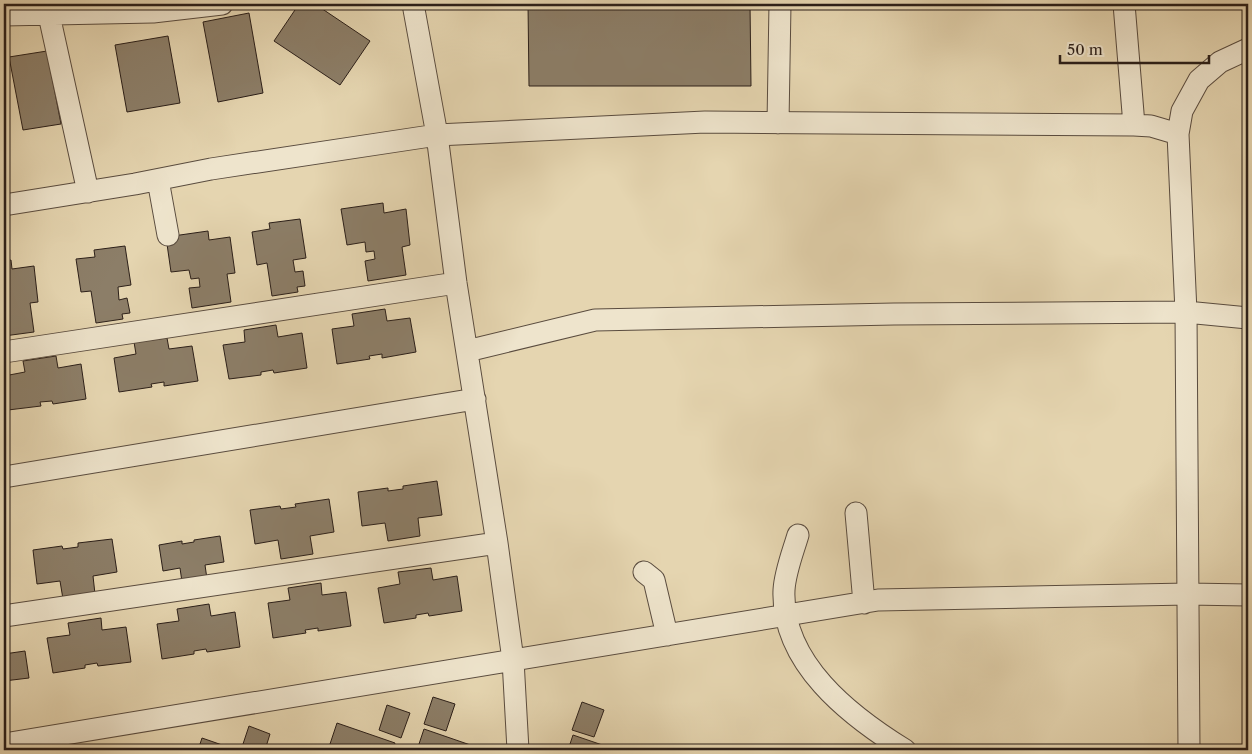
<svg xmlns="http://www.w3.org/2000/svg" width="1252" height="754" font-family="'Libre Caslon Text',serif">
<rect width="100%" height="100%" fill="#e5d5b0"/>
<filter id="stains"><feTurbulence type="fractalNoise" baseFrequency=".004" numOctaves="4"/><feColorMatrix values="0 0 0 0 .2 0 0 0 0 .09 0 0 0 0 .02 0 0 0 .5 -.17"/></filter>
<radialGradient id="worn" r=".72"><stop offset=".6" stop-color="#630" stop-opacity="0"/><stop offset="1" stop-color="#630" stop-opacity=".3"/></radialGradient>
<!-- building -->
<path fill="#8c7e68" stroke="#2b1f19" d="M 299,4 L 315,4 L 370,41 L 340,85 L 274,41 Z
M 528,4 L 750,4 L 751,86 L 529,86 Z
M 249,13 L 263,93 L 218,102 L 203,22 Z
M 168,36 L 180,103 L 127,112 L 115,45 Z
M 47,51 L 61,124 L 23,130 L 9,57 Z
M 383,203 L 384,213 L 406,209 L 410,245 L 402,247 L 406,275 L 368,281 L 365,261 L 375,259 L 374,251 L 366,252 L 365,242 L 347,245 L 341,209 Z
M 300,219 L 306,258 L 293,260 L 295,272 L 303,271 L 305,286 L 297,287 L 298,292 L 272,296 L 267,263 L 257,265 L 252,232 L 270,229 L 269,223 Z
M 208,231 L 209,240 L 230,237 L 235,273 L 227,274 L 231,302 L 192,308 L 189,288 L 200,287 L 199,278 L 191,279 L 189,270 L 171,272 L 166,237 Z
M 125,246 L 131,285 L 118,287 L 119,300 L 127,298 L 130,313 L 122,314 L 123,319 L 96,323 L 91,291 L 81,292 L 76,259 L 95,257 L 94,250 Z
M 11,260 L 12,269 L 34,266 L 38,302 L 30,303 L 34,332 L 4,336 L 4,261 Z
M 385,309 L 387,321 L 410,318 L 416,352 L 382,358 L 382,354 L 369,356 L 370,359 L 337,364 L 332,329 L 354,326 L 352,314 Z
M 276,325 L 278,337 L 302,333 L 307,368 L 274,373 L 273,370 L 261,372 L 261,375 L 229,379 L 223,345 L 245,342 L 244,330 Z
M 167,338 L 169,349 L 192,346 L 198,381 L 164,386 L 164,382 L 151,384 L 152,387 L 119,392 L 114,358 L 136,354 L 134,342 Z
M 56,356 L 58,368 L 81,364 L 86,399 L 53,404 L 52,401 L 40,402 L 41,406 L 8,410 L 4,376 L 25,372 L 23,361 Z
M 437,481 L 442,515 L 418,518 L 420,536 L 388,541 L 385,523 L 362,526 L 358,492 L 388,488 L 388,491 L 403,489 L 403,486 Z
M 329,499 L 334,532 L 310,536 L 313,554 L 281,559 L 278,540 L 255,544 L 250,510 L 280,506 L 281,509 L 296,507 L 295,504 Z
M 220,536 L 224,562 L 205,565 L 207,579 L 182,582 L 180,568 L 163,571 L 159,545 L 182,541 L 182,544 L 194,542 L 194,540 Z
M 112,539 L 117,572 L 93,576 L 95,594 L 63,599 L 60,581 L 37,584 L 33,550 L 62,546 L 63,549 L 78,547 L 78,543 Z
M 4,552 L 9,586 L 4,586 Z
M 431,568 L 433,580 L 457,576 L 462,611 L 429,616 L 428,613 L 416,615 L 416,618 L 384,623 L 378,588 L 400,584 L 398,572 Z
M 321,583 L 322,595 L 346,592 L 351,626 L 318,631 L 318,628 L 305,630 L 306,633 L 273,638 L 268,603 L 290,600 L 288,588 Z
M 209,604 L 211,616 L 235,612 L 240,647 L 207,652 L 206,649 L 194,651 L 194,654 L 162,659 L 157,624 L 179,621 L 177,609 Z
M 101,618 L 102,630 L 126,627 L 131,662 L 98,666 L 97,663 L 85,665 L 85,668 L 53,673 L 47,638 L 70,635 L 68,623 Z
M 25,651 L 29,678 L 4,681 L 4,654 Z
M 433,697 L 455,704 L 446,731 L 424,724 Z
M 582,702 L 604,710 L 594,737 L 572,730 Z
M 387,705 L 410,713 L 401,738 L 379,730 Z
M 337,723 L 395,743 L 393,750 L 328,750 Z
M 249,726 L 270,734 L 265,750 L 241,750 Z
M 424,729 L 482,749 L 482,750 L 417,750 Z
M 573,735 L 617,750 L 568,750 Z
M 202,738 L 225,746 L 223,750 L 198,750 Z"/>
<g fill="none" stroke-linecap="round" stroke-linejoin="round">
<defs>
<path id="minor" d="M 413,4 L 437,135 L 456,283 L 497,543 L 513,660 L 518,750
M 1124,4 L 1134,125
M 4,15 L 153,12 L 222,4
M 49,15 L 88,192
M 778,123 L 780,4
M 1178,134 L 1182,111 L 1199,80 L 1220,62 L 1248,49
M 158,180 L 168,235
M 4,205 L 135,184 L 211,169 L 437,135 L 705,122 L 1134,125 L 1151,126 L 1178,134 L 1186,312 L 1189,750
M 467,351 L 595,320 L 894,314 L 1186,312 L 1248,318
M 4,352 L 456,283
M 4,477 L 475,399
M 856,513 L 864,603
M 798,535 C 793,552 785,572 784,590 C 781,663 850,716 905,750
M 644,572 L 654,580 L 667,635
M 4,616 L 497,543
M 4,744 L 878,600 L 1188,594 L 1248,595"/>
</defs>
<!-- minor casing -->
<use href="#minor" stroke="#5a4c3f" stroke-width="23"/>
<!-- minor -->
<use href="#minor" stroke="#eee4cc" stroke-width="21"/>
</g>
<!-- margin -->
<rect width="1252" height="754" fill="none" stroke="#e5d5b0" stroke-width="20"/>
<rect x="5" y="5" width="1242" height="744" fill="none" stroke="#2b1f19" stroke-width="2.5"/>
<rect x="10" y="10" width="1232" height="734" fill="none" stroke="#2b1f19"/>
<!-- scale -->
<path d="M1060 55v8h149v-8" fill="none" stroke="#2b1f19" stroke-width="2.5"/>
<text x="1067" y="55" font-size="15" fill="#2b1f19" stroke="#eee4cc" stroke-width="4" paint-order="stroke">50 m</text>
<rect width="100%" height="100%" filter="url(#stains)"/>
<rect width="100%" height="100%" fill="url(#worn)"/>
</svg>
